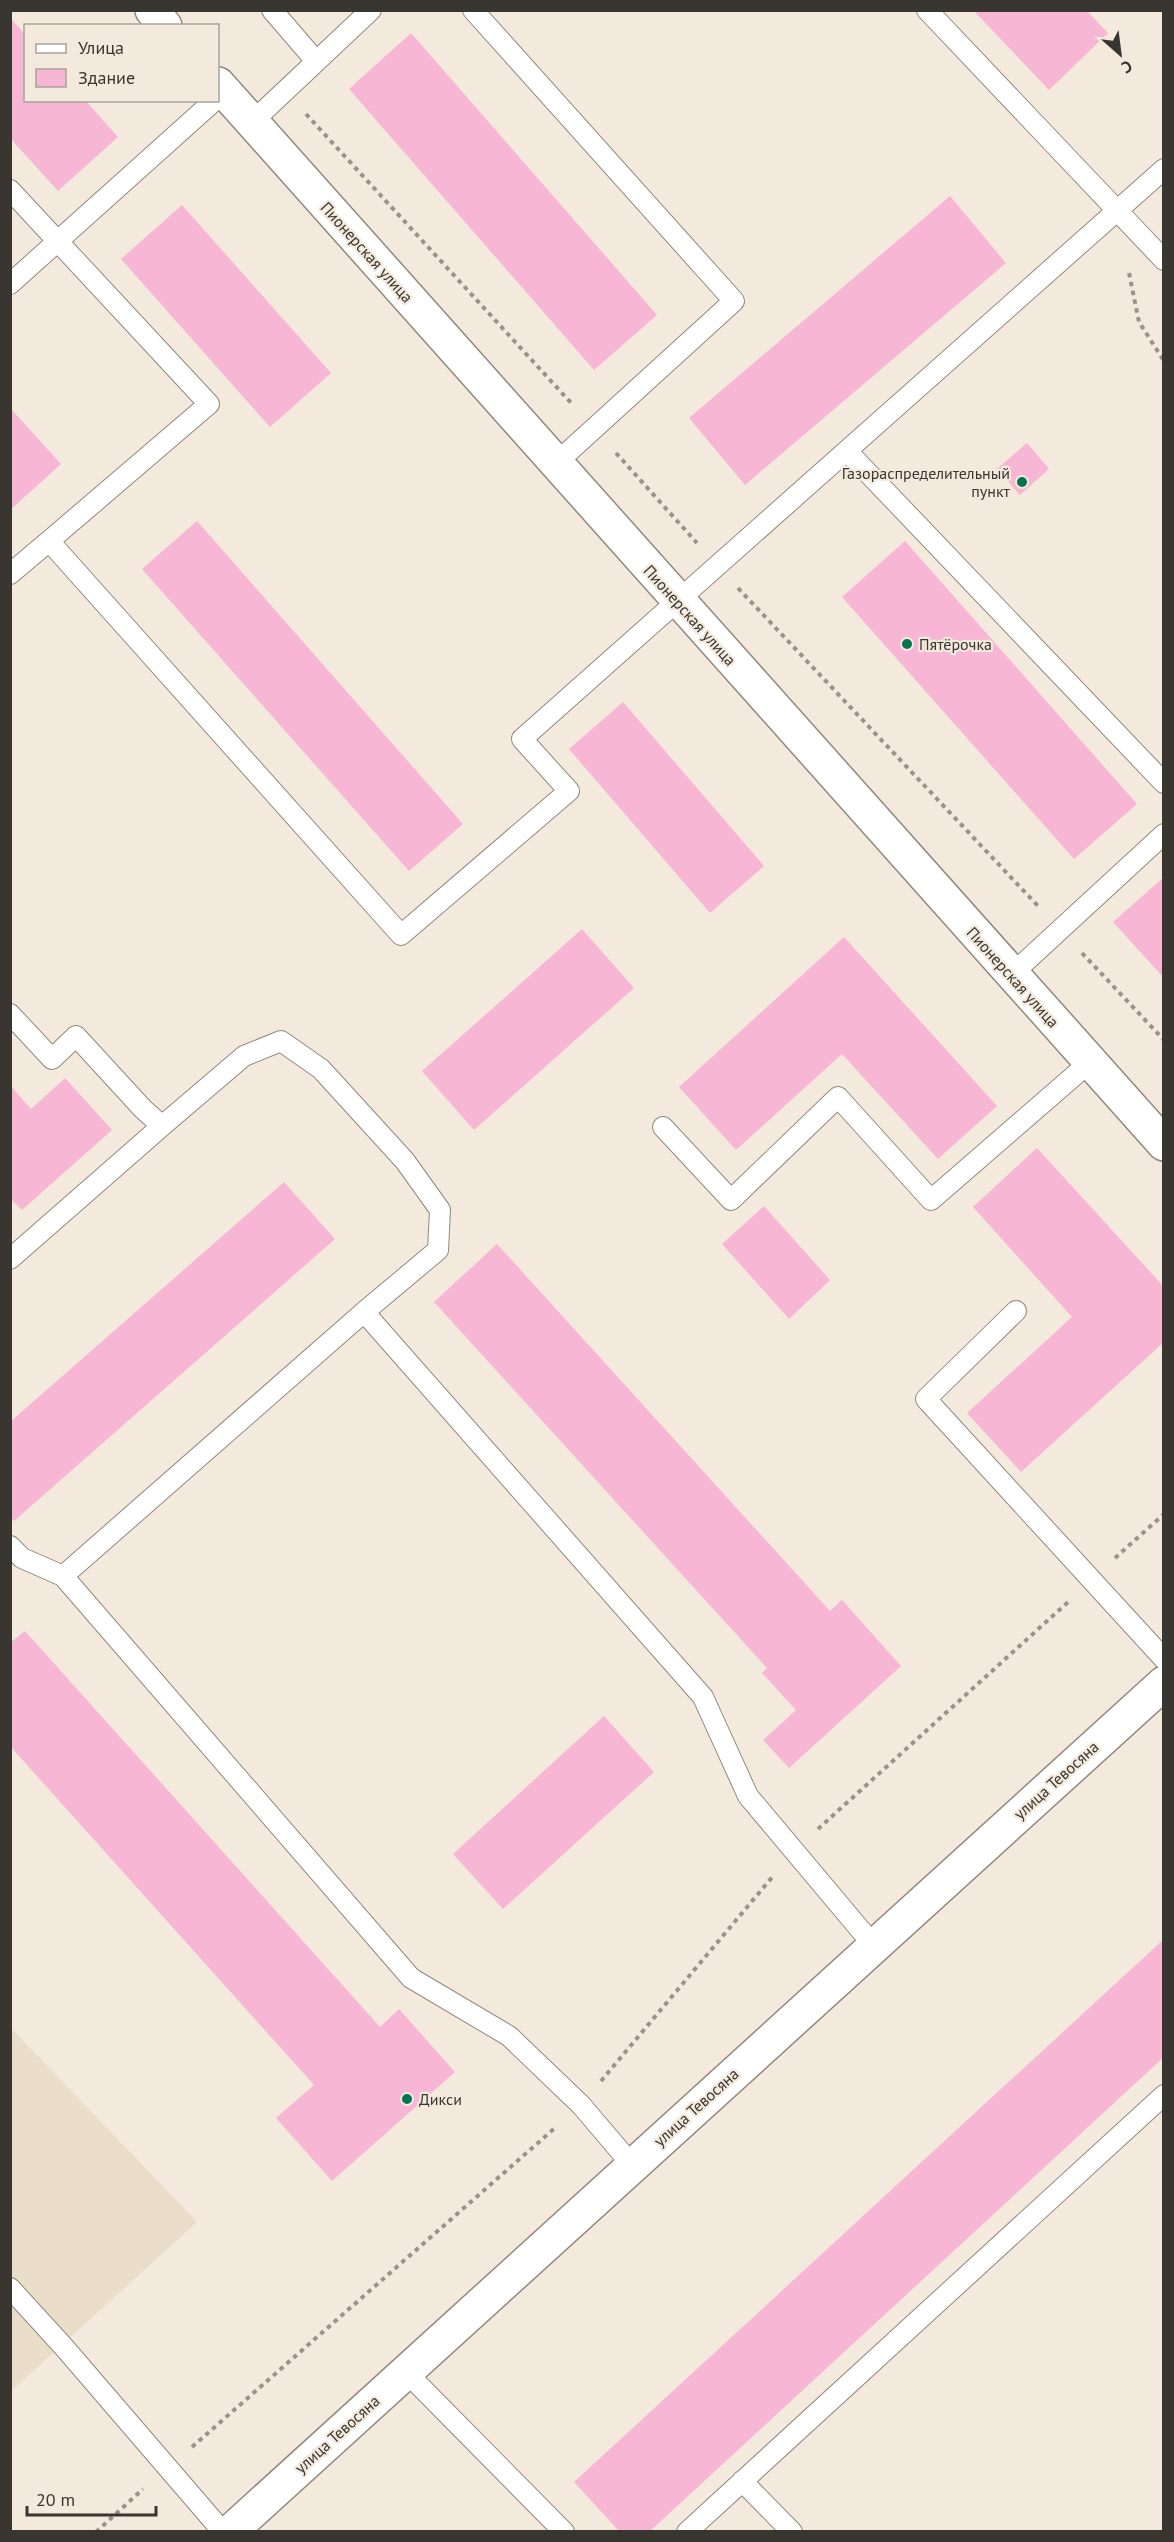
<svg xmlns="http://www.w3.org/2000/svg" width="1174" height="2542" font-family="'PT Sans',sans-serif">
<rect width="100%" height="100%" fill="#f3eadd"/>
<!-- built -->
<path fill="#eaddca" d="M 10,2027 L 197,2222 L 11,2391 L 10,2391 Z"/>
<!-- building -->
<path fill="#f7b6d4" d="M 973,10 L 1086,10 L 1108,33 L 1049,90 Z
M 10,18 L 26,35 L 26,100 L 85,100 L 118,137 L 58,191 L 10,138 Z
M 411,33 L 657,315 L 594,370 L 349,89 Z
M 950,196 L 1006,263 L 745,485 L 689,418 Z
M 182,205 L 331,373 L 270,427 L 121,259 Z
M 12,410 L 61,464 L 10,510 L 10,411 Z
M 1027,443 L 1049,469 L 1020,495 L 997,469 Z
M 197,521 L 463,824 L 409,871 L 142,569 Z
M 905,541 L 1137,804 L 1074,859 L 842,597 Z
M 623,702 L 764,866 L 710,913 L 569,749 Z
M 1164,877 L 1164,978 L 1113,922 Z
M 582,929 L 634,988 L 474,1130 L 422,1071 Z
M 844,937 L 997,1106 L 938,1159 L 842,1054 L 736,1150 L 679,1087 Z
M 65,1078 L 112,1130 L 22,1210 L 10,1198 L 10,1085 L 31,1109 Z
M 1037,1148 L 1164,1287 L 1164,1342 L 1021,1472 L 967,1413 L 1072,1317 L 973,1207 Z
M 284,1182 L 335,1239 L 14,1521 L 10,1517 L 10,1422 Z
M 764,1206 L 830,1280 L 789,1319 L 722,1244 Z
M 497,1244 L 830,1611 L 842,1600 L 901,1666 L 789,1768 L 763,1740 L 796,1710 L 762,1673 L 767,1668 L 434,1302 Z
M 25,1631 L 380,2027 L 399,2009 L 455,2072 L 332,2181 L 276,2118 L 314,2085 L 10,1746 L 10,1643 Z
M 604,1716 L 654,1772 L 503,1909 L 453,1854 Z
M 1164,1939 L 1164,2057 L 649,2532 L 620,2532 L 574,2482 Z"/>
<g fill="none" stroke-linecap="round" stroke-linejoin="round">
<defs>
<path id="lane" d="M 272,10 L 315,60
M 473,10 L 734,301 L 555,464
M 927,10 L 1164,260
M 251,123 L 371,10
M 10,190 L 209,404 L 49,541
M 10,284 L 215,100
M 847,451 L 1164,783
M 10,574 L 49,541 L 401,935 L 569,791 L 522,739 L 1164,169
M 1011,975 L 1164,834
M 10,1014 L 52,1059 L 76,1036 L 143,1109 L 162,1126 L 10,1259
M 162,1126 L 244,1056 L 281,1041 L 321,1069 L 405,1161 L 440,1210 L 438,1250 L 364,1312
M 663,1127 L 731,1200 L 838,1097 L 931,1200 L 1090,1062
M 1016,1311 L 926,1399 L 1164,1659
M 10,1546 L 22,1558 L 63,1576
M 632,2165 L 581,2105 L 509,2036 L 411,1978 L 63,1576 L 364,1312 L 703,1697 L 748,1796 L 874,1946
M 10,2288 L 63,2346 L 223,2532
M 406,2372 L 564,2532
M 742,2481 L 792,2532
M 687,2532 L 1164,2095"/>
<path id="street" d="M 152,10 L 165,26
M 218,84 L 1164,1144"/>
<path id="secondary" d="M 230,2532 L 1164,1683"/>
</defs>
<!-- lane casing -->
<use href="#lane" stroke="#91897d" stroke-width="22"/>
<!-- street casing -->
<use href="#street" stroke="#91897d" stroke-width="36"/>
<!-- secondary casing -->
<use href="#secondary" stroke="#91897d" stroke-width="36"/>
<!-- path -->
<path stroke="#999389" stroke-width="4" stroke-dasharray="4.5 4.5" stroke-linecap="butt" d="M 306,114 L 573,405
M 1129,273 L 1139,322 L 1164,361
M 616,453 L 697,543
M 738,588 L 1038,906
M 1082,953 L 1164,1040
M 1115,1558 L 1164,1514
M 818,1829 L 1068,1602
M 601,2081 L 774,1875
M 192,2447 L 556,2127
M 96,2532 L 143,2489"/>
<!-- lane -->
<use href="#lane" stroke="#fff" stroke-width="20"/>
<!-- street -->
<use href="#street" stroke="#fff" stroke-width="33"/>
<!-- secondary -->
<use href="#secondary" stroke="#fff" stroke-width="33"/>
</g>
<!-- markers -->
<g fill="#047550" stroke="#f3eadd" stroke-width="2">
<circle cx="1022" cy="482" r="6"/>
<circle cx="907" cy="644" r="6"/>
<circle cx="407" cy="2099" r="6"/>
</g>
<g text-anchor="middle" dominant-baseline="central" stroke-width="4.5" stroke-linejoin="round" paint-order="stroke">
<!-- street labels -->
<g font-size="16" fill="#393530" stroke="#f3eadd">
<text transform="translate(367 252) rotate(48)">Пионерская улица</text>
<text transform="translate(690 615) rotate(48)">Пионерская улица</text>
<text transform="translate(1013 977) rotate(48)">Пионерская улица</text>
<text transform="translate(1056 1780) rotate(-42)">улица Тевосяна</text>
<text transform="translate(696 2107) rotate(-42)">улица Тевосяна</text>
<text transform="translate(337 2434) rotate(-42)">улица Тевосяна</text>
</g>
<!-- poi labels -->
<g font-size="16" fill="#393530" stroke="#f3eadd" text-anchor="start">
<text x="1010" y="473" text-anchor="end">Газораспределительный<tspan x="1010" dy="18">пункт</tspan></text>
<text x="919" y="644">Пятёрочка</text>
<text x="419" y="2099">Дикси</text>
</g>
</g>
<!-- border -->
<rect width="1174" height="2542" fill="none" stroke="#393530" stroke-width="24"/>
<!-- legend -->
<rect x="24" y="24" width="195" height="78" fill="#f3eadd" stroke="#a9a298" stroke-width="1.5"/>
<rect x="36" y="44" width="30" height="9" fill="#ffffff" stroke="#a9a298" stroke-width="1.5"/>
<text x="78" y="54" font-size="18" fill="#393530">Улица</text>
<rect x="36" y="69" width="30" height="18" fill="#f7b6d4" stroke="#a9a298" stroke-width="1.5"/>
<text x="78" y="84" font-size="18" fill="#393530">Здание</text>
<!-- north arrow -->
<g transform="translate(1120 54) rotate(152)" stroke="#f3eadd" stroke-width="4.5" paint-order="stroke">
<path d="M0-4.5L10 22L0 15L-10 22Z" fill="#393530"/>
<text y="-9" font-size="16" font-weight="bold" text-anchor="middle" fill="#393530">С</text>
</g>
<!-- scale -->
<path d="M27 2506v9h129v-9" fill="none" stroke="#393530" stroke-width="3"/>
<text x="36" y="2506" font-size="18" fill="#393530" stroke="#f3eadd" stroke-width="4.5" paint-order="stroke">20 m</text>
</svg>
